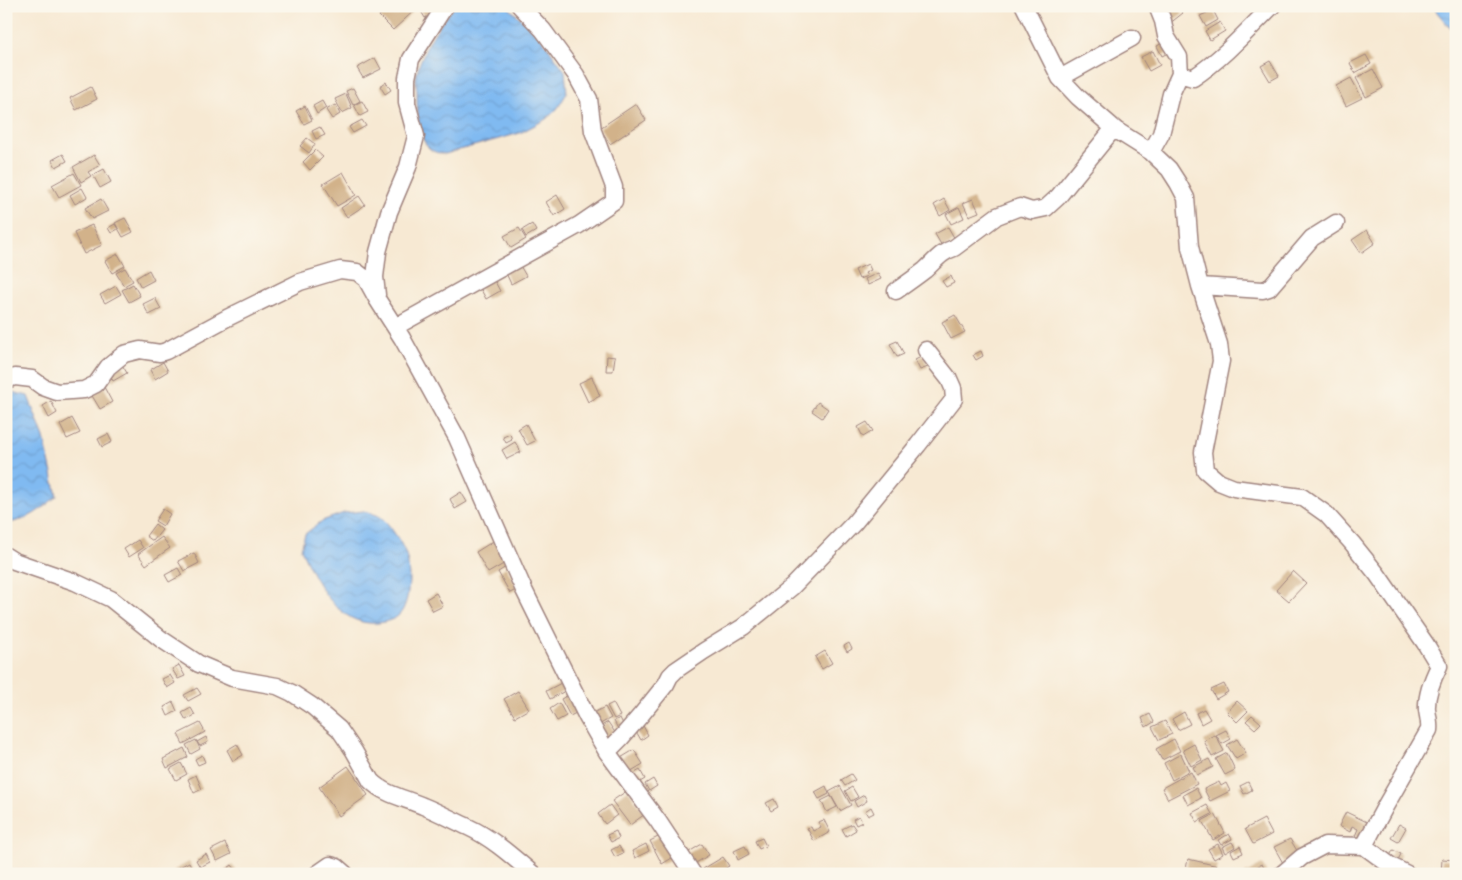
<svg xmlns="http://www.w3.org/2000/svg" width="1462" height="880" font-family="'Shantell Sans',sans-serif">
<defs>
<pattern id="water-waves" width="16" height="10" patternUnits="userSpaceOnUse" patternTransform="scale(1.25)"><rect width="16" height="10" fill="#80baf1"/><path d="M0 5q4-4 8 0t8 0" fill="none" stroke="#709fcf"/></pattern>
</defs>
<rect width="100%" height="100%" fill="#fbf7ec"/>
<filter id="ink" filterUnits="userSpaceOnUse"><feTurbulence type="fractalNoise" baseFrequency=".02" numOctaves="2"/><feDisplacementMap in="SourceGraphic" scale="10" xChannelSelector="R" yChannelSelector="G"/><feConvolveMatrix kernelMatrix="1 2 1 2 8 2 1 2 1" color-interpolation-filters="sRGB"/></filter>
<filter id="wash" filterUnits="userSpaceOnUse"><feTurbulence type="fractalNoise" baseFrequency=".0096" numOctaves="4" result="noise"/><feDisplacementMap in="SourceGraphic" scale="20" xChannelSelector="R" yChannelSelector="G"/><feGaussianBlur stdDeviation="1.12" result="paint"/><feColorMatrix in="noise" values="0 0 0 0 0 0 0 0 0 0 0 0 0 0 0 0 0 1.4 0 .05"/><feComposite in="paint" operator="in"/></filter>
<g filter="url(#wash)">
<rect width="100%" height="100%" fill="#f7e9d3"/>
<!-- water -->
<path fill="url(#water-waves)" stroke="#656c8e" d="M 455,6 L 507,6 L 539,35 L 565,71 L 567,93 L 557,109 L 546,119 L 520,133 L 445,154 C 440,153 435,153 430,149 C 417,138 417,107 417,91 C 416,85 415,78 417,72 C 424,47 438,25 455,6 Z
M 1432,6 L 1456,6 L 1456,35 Z
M 13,392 L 28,396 L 44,438 L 57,496 C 38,512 31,518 6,524 L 6,393 Z
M 364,511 C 369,513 377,514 382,518 C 390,525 401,542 405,552 C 411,568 411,602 399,615 C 394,620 385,622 378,623 C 337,627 315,580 301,549 L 305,534 L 322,521 L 344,513 Z"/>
<g id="blocks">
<!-- building -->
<path fill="#d2b28a" d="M 389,6 L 416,6 L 417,8 L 393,30 L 379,16 Z
M 418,6 L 435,6 L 437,11 L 425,18 Z
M 1176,6 L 1177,6 L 1183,13 L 1169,24 L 1163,17 Z
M 1232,6 L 1245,6 L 1235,12 Z
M 1213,10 L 1218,20 L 1206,27 L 1200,16 Z
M 1220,22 L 1225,31 L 1210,40 L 1205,31 Z
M 1166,41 L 1172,51 L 1162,56 L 1157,46 Z
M 1153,51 L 1160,65 L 1149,71 L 1141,57 Z
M 1366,55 L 1371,64 L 1355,73 L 1350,63 Z
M 375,58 L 381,69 L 363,78 L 357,68 Z
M 1270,61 L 1279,76 L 1270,81 L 1261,66 Z
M 1373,69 L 1383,88 L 1366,97 L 1356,78 Z
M 1351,78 L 1362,98 L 1346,106 L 1336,86 Z
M 386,82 L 391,90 L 385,94 L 380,86 Z
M 91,87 L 97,99 L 76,110 L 70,98 Z
M 353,88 L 360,101 L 353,105 L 346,91 Z
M 346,94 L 352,108 L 342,113 L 335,99 Z
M 322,101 L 326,108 L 317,114 L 313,106 Z
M 362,101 L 368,112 L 360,116 L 354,105 Z
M 636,104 L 646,120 L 610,144 L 600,128 Z
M 335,105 L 340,114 L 332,119 L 326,110 Z
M 305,106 L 312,120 L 304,124 L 296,111 Z
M 362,120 L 366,126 L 353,133 L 349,127 Z
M 320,127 L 325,135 L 316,139 L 312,131 Z
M 307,138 L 315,144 L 309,153 L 300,146 Z
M 315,150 L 323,157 L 310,170 L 303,162 Z
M 63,154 L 67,161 L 56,167 L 52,160 Z
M 94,155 L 100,165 L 88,172 L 91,176 L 81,182 L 73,167 Z
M 104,169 L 111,182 L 100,188 L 93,175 Z
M 343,172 L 356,195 L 337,206 L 323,184 Z
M 74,173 L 81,185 L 59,197 L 52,185 Z
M 82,188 L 87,197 L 75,204 L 70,195 Z
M 557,195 L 565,209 L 554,216 L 546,202 Z
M 359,196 L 365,205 L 347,217 L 341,208 Z
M 101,199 L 108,211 L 92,219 L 85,208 Z
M 944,199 L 950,210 L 940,216 L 934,205 Z
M 973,199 L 979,212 L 969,216 L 963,203 Z
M 959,207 L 964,218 L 951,224 L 946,214 Z
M 125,218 L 133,232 L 123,237 L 115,223 Z
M 115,224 L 118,229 L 111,233 L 108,228 Z
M 532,224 L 536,231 L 526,237 L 522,230 Z
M 92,225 L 102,245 L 84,254 L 74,233 Z
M 948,227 L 956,241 L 943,248 L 935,234 Z
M 519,228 L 526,239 L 511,248 L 504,236 Z
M 1367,230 L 1375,243 L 1361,253 L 1352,240 Z
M 118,254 L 125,266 L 112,273 L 105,261 Z
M 519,264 L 526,276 L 511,284 L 505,271 Z
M 868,264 L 871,270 L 865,273 L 867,276 L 859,279 L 855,270 Z
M 125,268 L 133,281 L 124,286 L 116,273 Z
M 149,270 L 154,280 L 141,287 L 136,278 Z
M 878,273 L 881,279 L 868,285 L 865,279 Z
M 492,276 L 500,291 L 486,299 L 478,284 Z
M 951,276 L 954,283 L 946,287 L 942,281 Z
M 133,284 L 140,296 L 129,302 L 122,290 Z
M 116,286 L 121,294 L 105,303 L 100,295 Z
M 155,298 L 161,309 L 149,315 L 143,304 Z
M 955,315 L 965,332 L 951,339 L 942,322 Z
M 897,341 L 904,354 L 897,357 L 890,344 Z
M 981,351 L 983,356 L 976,360 L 973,355 Z
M 607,356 L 615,357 L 613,371 L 606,371 Z
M 923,356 L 928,367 L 920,370 L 915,360 Z
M 163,362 L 168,371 L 155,379 L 150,370 Z
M 121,363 L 127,373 L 113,381 L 108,371 Z
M 592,377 L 600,396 L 588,402 L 579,383 Z
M 104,387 L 112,402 L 100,409 L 91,394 Z
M 51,401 L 57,413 L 49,418 L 43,406 Z
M 818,402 L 828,409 L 822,418 L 812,411 Z
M 72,418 L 80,433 L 67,439 L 60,425 Z
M 867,422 L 873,431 L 863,437 L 858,427 Z
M 526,424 L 535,441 L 527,445 L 518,429 Z
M 108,434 L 112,442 L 102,447 L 98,439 Z
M 510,434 L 512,440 L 506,443 L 503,437 Z
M 515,442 L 521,452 L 507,459 L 502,450 Z
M 461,492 L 467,502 L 455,509 L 450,499 Z
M 163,509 L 170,514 L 163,526 L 155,521 Z
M 155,524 L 162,530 L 153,541 L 146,536 Z
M 162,537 L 170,548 L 146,565 L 138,554 Z
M 138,540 L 143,548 L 129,557 L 124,549 Z
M 495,540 L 507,562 L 488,573 L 476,552 Z
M 194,553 L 199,563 L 184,571 L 178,561 Z
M 506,567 L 518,589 L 510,593 L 498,572 Z
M 178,568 L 182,575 L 169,582 L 165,575 Z
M 1293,571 L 1306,583 L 1289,601 L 1276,590 Z
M 436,593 L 443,606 L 433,611 L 426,599 Z
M 849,643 L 852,649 L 847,652 L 844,646 Z
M 825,651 L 832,663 L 822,669 L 815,657 Z
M 179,665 L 185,676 L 178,679 L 172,669 Z
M 170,675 L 175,683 L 167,688 L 162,679 Z
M 563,682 L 567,690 L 550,699 L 546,691 Z
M 1224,684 L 1228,692 L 1216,699 L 1211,690 Z
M 197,688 L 201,694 L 188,701 L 184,695 Z
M 518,691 L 529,709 L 515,717 L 504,699 Z
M 570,694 L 580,711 L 570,716 L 561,699 Z
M 1237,701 L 1248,711 L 1237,722 L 1227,712 Z
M 173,702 L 177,711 L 168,716 L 164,707 Z
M 559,703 L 566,716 L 557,721 L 550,709 Z
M 613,703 L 620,716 L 614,719 L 607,706 Z
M 605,707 L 611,718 L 595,727 L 589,715 Z
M 191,708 L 195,715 L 186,720 L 182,713 Z
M 1204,709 L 1210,719 L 1201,724 L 1196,713 Z
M 1184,712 L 1190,724 L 1178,730 L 1172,719 Z
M 1150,714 L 1154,722 L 1146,727 L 1142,718 Z
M 1252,715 L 1261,723 L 1255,729 L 1246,721 Z
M 620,718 L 626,730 L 620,733 L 614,721 Z
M 1165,721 L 1172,734 L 1159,740 L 1152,727 Z
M 608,722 L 618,737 L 607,744 L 598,728 Z
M 641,722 L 648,735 L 641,740 L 633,726 Z
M 200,723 L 205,732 L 183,744 L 178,734 Z
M 1226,730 L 1231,739 L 1222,744 L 1216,735 Z
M 1215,735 L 1224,751 L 1212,757 L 1204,741 Z
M 206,737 L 208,742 L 200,746 L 197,742 Z
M 1174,739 L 1180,751 L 1162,760 L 1156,749 Z
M 1237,739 L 1246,753 L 1236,759 L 1227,745 Z
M 196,740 L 200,749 L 191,754 L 186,745 Z
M 237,744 L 243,755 L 233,761 L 227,750 Z
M 1194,744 L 1202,760 L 1191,766 L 1183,750 Z
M 184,748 L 188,757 L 167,768 L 163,759 Z
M 634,750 L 643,764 L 628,773 L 619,759 Z
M 1227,753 L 1235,770 L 1225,775 L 1216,759 Z
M 1181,754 L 1189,771 L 1172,780 L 1164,763 Z
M 202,755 L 205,762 L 198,765 L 195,759 Z
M 1209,759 L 1213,767 L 1197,775 L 1193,767 Z
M 181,763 L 187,774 L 176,780 L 170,769 Z
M 348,766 L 368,795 L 339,816 L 319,787 Z
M 640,770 L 645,779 L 635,785 L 630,776 Z
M 1191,772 L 1197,784 L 1168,799 L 1162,788 Z
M 851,774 L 855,780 L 845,786 L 841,780 Z
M 196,775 L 202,789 L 194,793 L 188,779 Z
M 653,779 L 657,786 L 649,791 L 645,784 Z
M 1219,782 L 1221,786 L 1226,783 L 1230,791 L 1210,801 L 1204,789 Z
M 1248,782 L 1252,790 L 1244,794 L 1240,786 Z
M 826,786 L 829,794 L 819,799 L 815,792 Z
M 840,786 L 851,805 L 840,811 L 829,792 Z
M 852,787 L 858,797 L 851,801 L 845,791 Z
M 1196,788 L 1201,798 L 1188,805 L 1183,795 Z
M 628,790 L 645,814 L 630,825 L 612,801 Z
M 864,795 L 867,801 L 857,807 L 854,801 Z
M 831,796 L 837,807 L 827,812 L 821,801 Z
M 774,799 L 778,807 L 771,811 L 766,803 Z
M 610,805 L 617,815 L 605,824 L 598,814 Z
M 1207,805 L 1212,814 L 1197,822 L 1192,813 Z
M 871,807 L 874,813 L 868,816 L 865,811 Z
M 1346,812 L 1369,823 L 1362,839 L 1355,836 L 1358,829 L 1352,826 L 1350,832 L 1339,826 Z
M 1215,814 L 1225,833 L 1213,840 L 1202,821 Z
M 859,816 L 862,822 L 856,825 L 853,819 Z
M 1264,819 L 1272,834 L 1253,844 L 1245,829 Z
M 824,820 L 830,832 L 814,841 L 807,828 L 811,827 L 813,831 L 821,827 L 818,822 Z
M 852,824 L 856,830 L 846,836 L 842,829 Z
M 1399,824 L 1406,828 L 1398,842 L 1391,838 Z
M 616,831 L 619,838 L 611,842 L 607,835 Z
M 1229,834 L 1232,839 L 1221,845 L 1218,840 Z
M 660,836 L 672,858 L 662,864 L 650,841 Z
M 762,838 L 766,846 L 759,849 L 755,841 Z
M 1290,839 L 1299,854 L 1283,863 L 1274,847 Z
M 1232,842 L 1235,847 L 1225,853 L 1222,847 Z
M 225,843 L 231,854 L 217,861 L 211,850 Z
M 646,844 L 649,851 L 635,858 L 632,851 Z
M 702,844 L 709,855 L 691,866 L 684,855 Z
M 1218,844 L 1223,854 L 1214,859 L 1208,849 Z
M 619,846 L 623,853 L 615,857 L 611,850 Z
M 745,846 L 749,854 L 738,860 L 734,851 Z
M 1240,846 L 1243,853 L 1234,857 L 1231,851 Z
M 1393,850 L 1401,854 L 1396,864 L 1388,860 Z
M 206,854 L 210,862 L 200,867 L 196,860 Z
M 723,857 L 729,866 L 717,874 L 706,874 L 703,869 Z
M 1188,859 L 1218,866 L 1216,874 L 1185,874 Z
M 1442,859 L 1456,860 L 1456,874 L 1441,874 Z
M 189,862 L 195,874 L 176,874 L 174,870 Z
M 1262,864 L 1267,874 L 1244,874 Z
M 232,865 L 239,874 L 226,874 L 224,871 Z"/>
</g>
</g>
<g filter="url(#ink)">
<use href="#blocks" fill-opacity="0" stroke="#a0847f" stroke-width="1"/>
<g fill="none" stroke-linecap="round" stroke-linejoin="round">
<defs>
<path id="minor" d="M 1024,6 L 1060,78 L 1078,97 L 1116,130
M 1180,74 L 1193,78 C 1223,58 1247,31 1272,6
M 1060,78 L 1132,38
M 1151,152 L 1161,134 L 1171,94 L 1180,74 L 1179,57 L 1166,36 L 1163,21 L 1157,6
M 1200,286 L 1263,290 L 1269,288 L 1312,238 L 1336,223
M 896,291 C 906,284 916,277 925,270 C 935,261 941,252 954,248 L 997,216 L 1020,207 L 1032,211 L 1046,208 L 1058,197 L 1110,133 L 1116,130 L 1151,152 L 1169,169 L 1178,183 L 1186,198 L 1190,247 L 1200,286 L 1219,344 L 1221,361 L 1203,452 L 1205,470 L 1219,482 L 1234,488 L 1302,497 L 1326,514 L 1352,543 L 1377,574 L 1425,643 L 1439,666 C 1433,678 1426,696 1427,710 C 1428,717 1430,723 1429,730 L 1386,805 L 1364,846
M 377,295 L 375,277 L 378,252 L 389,212 L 408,167 L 416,136 L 407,103 L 407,78 L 411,59 L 445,6
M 395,327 L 579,225 L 614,201 L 614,187 L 593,131 L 589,99 L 576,75 L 543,30 L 520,6
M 6,380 L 15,377 L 32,379 L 43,387 L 57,392 L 84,390 L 96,384 L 108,367 L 124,354 L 140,350 L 160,353 L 166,351 L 227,318 L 300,282 L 340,270 L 357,272 L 366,279 L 377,299 L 402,338 L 457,438 L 524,590 L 587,717 L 607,752 L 658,821 L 693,874
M 6,556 L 14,561 L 75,582 L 111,599 L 161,639 L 199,664 L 232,678 L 277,686 L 292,693 L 312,706 L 339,729 L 354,751 L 371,781 C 385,795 405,798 423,806 C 438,812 453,820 468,827 C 492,838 513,857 533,874
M 607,752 L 621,738 L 641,715 L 666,684 L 670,676 L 676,670 L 704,651 L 743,627 L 792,587 L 854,523 L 918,445 L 954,399 L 953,388 L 949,379 L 926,350
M 317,874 L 330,865 L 337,867 L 345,874
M 1282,874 L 1302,857 L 1325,845 L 1364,846 L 1391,866 L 1407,874"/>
</defs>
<!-- minor casing -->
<use href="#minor" stroke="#a0847f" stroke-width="19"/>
<!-- minor -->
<use href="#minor" stroke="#fff" stroke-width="16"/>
</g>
</g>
<!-- margin -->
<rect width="1462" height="880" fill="none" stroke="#fbf7ec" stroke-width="25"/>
</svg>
